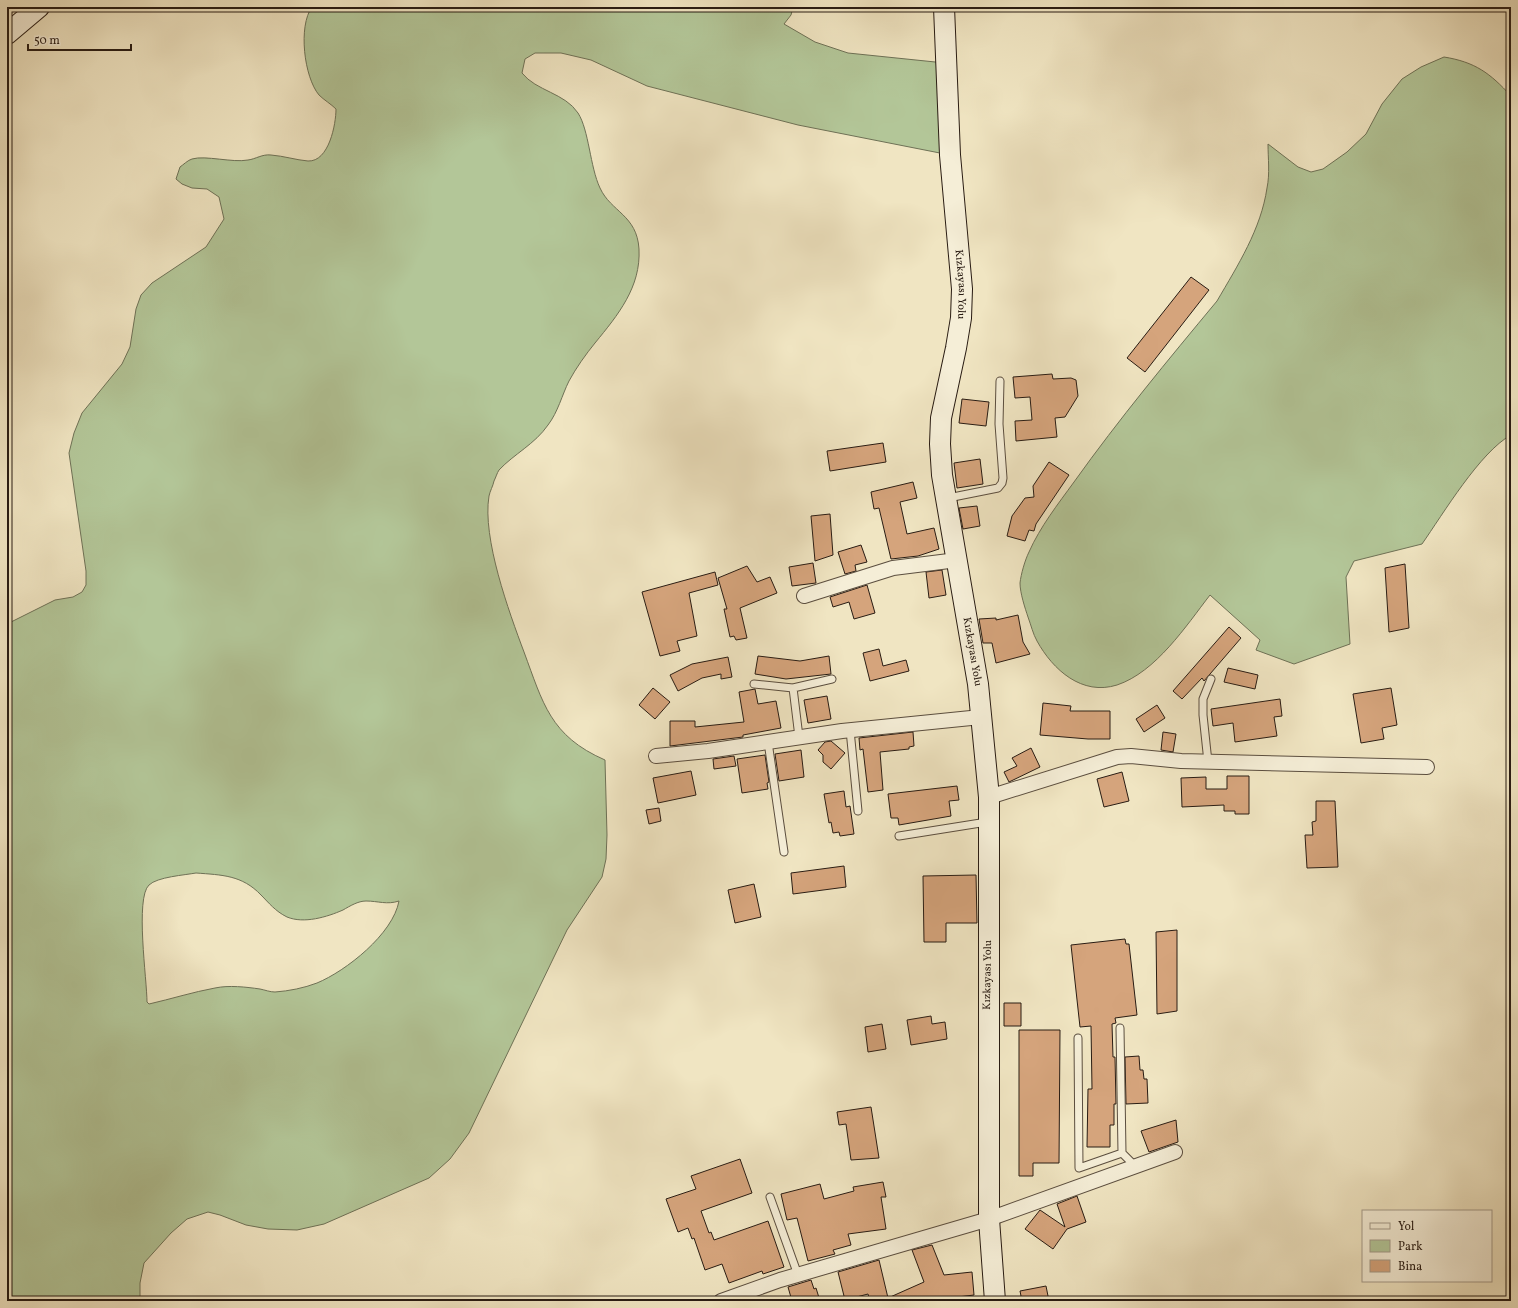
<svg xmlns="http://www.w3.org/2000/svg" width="1518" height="1308" font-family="Vollkorn,serif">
<rect width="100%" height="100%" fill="#f0e5c2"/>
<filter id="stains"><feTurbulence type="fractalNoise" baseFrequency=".005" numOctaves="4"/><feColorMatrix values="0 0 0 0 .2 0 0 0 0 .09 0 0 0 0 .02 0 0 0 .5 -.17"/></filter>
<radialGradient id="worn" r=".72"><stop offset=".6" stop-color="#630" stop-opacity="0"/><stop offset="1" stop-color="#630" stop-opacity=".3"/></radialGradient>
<!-- green -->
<path fill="#b3c698" stroke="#6e7156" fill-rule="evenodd" d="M 312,7 L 793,7 L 791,15 L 784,24 L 815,42 L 848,53 L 945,63 L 950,155 L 798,125 L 647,86 L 591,60 L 561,53 L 535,53 L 525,59 L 522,73 C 536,91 565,93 578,113 C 589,130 590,167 600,188 C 611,212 637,215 639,249 C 641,287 618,315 595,343 C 586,354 576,368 569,381 C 562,395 558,412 548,425 C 535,444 514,454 499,470 C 497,473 496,477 494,481 C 493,486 490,491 489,496 C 482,538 509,612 524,652 C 543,703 550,736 605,760 L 607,835 L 606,859 L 602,877 L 567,930 L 469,1133 L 450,1159 L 429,1178 L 324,1224 L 297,1230 L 268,1229 L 246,1225 L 220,1215 L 208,1212 L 187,1219 L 171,1233 L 144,1263 L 140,1283 L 140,1301 L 7,1301 L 7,624 L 55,600 L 73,597 L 82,592 L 86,585 L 86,571 L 69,453 L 74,433 L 82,413 L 122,364 L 130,347 L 136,309 L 141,295 L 152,283 L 206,247 L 224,219 L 219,197 L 207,189 L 192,188 L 182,184 L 176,179 L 180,167 C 183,165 188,160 192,159 C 205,155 233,163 248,160 C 256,159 262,154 271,155 C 284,156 296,160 308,161 C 329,162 336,124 336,109 C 331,104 324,100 319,95 C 304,77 298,26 312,7 ZM 196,873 C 222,875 242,875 261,895 C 269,903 275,911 287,917 C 304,924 327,917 343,910 C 350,906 358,901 366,901 C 378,901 387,905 399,901 C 393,934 346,971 317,983 C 304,988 289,991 275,992 C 270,992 265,990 260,989 C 246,987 229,985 215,988 C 193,992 171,999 149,1004 L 147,1002 C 147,980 135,898 149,885 C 157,877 185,875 196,873 Z
M 1444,57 C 1475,62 1490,73 1511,96 L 1511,435 C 1480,452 1443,514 1422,544 L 1354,561 L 1346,577 L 1350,644 L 1294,664 L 1256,650 L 1260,640 L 1210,595 C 1186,626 1156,672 1117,685 C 1082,696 1053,670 1037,641 C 1033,634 1031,625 1028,617 C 1025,608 1020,593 1020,583 C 1021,574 1025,560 1029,552 C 1040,527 1058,504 1074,482 C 1119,419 1168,360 1217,301 C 1238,265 1261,229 1267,188 C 1270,174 1268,158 1268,144 L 1298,167 L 1311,172 L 1323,169 L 1347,152 L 1366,134 L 1382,104 L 1402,79 L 1421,67 Z"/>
<!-- building -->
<path fill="#d5a47c" stroke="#291c13" d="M 1191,277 L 1209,290 L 1145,372 L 1127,358 Z
M 1052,374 L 1053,379 L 1071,378 L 1076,380 L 1078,396 L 1065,417 L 1055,418 L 1057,437 L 1016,441 L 1015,421 L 1032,420 L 1030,397 L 1015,398 L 1013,377 Z
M 962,399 L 989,402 L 986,426 L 959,423 Z
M 883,443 L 886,462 L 830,471 L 827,451 Z
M 980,459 L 983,484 L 957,488 L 954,463 Z
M 1049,462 L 1069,475 L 1036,524 L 1034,531 L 1029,530 L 1025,541 L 1007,536 L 1012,516 L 1025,498 L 1034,497 L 1033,486 Z
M 913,482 L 917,498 L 900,502 L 907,534 L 934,528 L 939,549 L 918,556 L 891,559 L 879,508 L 874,509 L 871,492 Z
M 977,506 L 980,526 L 963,529 L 959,508 Z
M 830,514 L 833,555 L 815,561 L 811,516 Z
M 861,545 L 867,562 L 855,565 L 856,571 L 845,574 L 838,552 Z
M 813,563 L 816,583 L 792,586 L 789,567 Z
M 1405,564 L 1409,628 L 1389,632 L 1385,568 Z
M 747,566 L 757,582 L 770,577 L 777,593 L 740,608 L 747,638 L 736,640 L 734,636 L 730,637 L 724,609 L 727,609 L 718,578 Z
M 942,570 L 946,595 L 929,598 L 926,572 Z
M 715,572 L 718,585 L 689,593 L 697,636 L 677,641 L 680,651 L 660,656 L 642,592 Z
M 867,585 L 875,613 L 854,619 L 849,602 L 833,607 L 830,597 Z
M 1018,615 L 1023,642 L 1030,654 L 996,663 L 992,643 L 983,643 L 979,619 L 996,618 L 996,620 Z
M 1229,627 L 1241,638 L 1204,681 L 1202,678 L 1182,699 L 1173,691 Z
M 879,649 L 883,666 L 906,660 L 909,671 L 870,681 L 863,653 Z
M 758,656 L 800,661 L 829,656 L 831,674 L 786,679 L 755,674 Z
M 728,657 L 732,677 L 721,679 L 721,674 L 702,678 L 678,691 L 670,675 L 692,664 Z
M 1228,668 L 1258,675 L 1255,689 L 1224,682 Z
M 653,688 L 670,702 L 655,719 L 639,705 Z
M 1391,688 L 1397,725 L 1382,728 L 1384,739 L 1361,743 L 1353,694 Z
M 755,689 L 758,704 L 776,701 L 781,728 L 743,735 L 743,737 L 670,746 L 670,721 L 695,721 L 695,727 L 744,722 L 739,692 Z
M 827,696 L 831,719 L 808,723 L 804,700 Z
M 1280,699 L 1282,716 L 1274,717 L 1277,736 L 1235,742 L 1233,723 L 1213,726 L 1211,709 Z
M 1043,703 L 1071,706 L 1070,711 L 1110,711 L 1110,739 L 1088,739 L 1040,735 Z
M 1157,705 L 1165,718 L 1144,732 L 1136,719 Z
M 913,732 L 914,746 L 909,747 L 909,749 L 880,752 L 883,790 L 868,792 L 863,749 L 860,750 L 859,738 Z
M 1163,732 L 1176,734 L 1173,752 L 1161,750 Z
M 831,741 L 845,753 L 831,769 L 823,762 L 823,755 L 818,750 L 825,742 Z
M 1031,748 L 1040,767 L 1009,782 L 1004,772 L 1017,766 L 1012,758 Z
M 801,750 L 804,777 L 779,781 L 775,754 Z
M 765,755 L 769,782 L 767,783 L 768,789 L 742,793 L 737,759 Z
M 734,756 L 736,766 L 714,769 L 713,759 Z
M 691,771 L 696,795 L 658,803 L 653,778 Z
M 1122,772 L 1129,801 L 1104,807 L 1097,779 Z
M 1227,776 L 1249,776 L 1249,814 L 1235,814 L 1235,811 L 1224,811 L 1224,805 L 1182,807 L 1181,778 L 1206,777 L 1206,789 L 1227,789 Z
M 957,786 L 959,800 L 949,801 L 951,816 L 899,825 L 898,818 L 891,818 L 888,794 Z
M 844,791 L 846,807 L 850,806 L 854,834 L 840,836 L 839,832 L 833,833 L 831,822 L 829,823 L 824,794 Z
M 1316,801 L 1335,801 L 1338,867 L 1307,868 L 1305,835 L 1313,835 L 1312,822 L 1316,821 Z
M 659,808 L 661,821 L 649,824 L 646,810 Z
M 844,866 L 846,887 L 793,894 L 791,873 Z
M 976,875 L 977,923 L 946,923 L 946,942 L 924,942 L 923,876 Z
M 754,884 L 761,917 L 735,923 L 728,890 Z
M 1177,930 L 1177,1011 L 1157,1014 L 1156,932 Z
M 1125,939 L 1126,944 L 1129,944 L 1137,1015 L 1115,1018 L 1116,1023 L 1112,1024 L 1113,1057 L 1115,1057 L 1116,1104 L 1114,1104 L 1114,1125 L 1110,1125 L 1110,1147 L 1087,1147 L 1088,1089 L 1092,1089 L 1091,1026 L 1080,1027 L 1071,945 Z
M 1004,1003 L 1021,1003 L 1021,1026 L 1004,1026 Z
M 931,1016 L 932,1024 L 945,1022 L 947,1039 L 911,1045 L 907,1020 Z
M 882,1024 L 886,1049 L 868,1052 L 865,1027 Z
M 1019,1030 L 1060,1030 L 1059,1163 L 1033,1163 L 1033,1176 L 1019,1176 Z
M 1139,1056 L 1140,1070 L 1143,1070 L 1144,1079 L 1147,1079 L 1148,1103 L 1126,1104 L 1125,1057 Z
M 871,1107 L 879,1158 L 851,1160 L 846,1124 L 839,1125 L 837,1112 Z
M 1176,1120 L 1178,1142 L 1149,1152 L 1141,1131 Z
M 740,1159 L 752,1193 L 701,1211 L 709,1233 L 711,1232 L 714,1240 L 768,1221 L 784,1267 L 763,1274 L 762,1271 L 729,1283 L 722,1264 L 705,1270 L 694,1238 L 692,1239 L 688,1228 L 678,1232 L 666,1199 L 696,1189 L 691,1176 Z
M 883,1182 L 886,1197 L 881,1197 L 886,1229 L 848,1234 L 851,1245 L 833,1250 L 835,1254 L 808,1261 L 797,1218 L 787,1220 L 781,1194 L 820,1184 L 824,1199 L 854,1191 L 853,1187 Z
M 1077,1196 L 1086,1222 L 1067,1229 L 1053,1249 L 1025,1229 L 1040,1210 L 1065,1227 L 1057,1204 Z
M 932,1245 L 944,1275 L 972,1272 L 974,1295 L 942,1299 L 943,1301 L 870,1301 L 868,1294 L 845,1300 L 838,1272 L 879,1260 L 888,1298 L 924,1282 L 912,1250 Z
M 811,1280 L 814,1289 L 816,1288 L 820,1301 L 792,1301 L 788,1287 Z
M 1046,1286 L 1049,1301 L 1022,1301 L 1020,1291 Z"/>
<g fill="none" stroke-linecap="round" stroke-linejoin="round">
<defs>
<path id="lane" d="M 948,498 L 998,488 L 1002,483 L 1003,478 L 999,424 L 1000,381
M 754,684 L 793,688 L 832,679
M 793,688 L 799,737
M 850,730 L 858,811
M 768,742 L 784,852
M 1208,762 L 1203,715 L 1203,699 L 1211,679
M 899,836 L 987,822
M 1078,1038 L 1079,1168 L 1122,1153 L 1120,1028
M 1122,1153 L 1135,1166
M 770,1197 L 798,1275"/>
<path id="street" d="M 804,596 L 893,568 L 957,560
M 656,756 L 708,751 L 842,731 L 981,717
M 989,797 L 1117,757 L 1131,756 L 1181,761 L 1427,767
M 721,1301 L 780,1280 L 989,1219 L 1175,1152"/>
<g id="secondary">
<path id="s1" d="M 944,7 L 950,155 L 962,289 L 961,318 L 956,348 L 941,418 L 940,444 L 942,475 L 978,684 L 989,797 L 989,1219 L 995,1301"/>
<path d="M 7,34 L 39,7"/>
</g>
</defs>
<!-- lane casing -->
<use href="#lane" stroke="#5b4e3f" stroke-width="9"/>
<!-- street casing -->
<use href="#street" stroke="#5b4e3f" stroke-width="16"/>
<!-- secondary casing -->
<use href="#secondary" stroke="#291c13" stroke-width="22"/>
<!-- lane -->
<use href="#lane" stroke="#f5eed7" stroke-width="7"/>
<!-- street -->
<use href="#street" stroke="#f5eed7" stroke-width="14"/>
<!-- secondary -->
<use href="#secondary" stroke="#f5eed7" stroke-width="20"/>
</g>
<g text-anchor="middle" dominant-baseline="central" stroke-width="3" stroke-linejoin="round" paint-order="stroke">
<!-- street labels -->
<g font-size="11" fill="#291c13" stroke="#f5eed7">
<text stroke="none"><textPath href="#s1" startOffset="278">Kızkayası Yolu</textPath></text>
<text stroke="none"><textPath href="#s1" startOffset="650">Kızkayası Yolu</textPath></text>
<text transform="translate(988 975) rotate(-89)">Kızkayası Yolu</text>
</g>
</g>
<!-- margin -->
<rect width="1518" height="1308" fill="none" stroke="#f0e5c2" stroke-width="24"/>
<rect x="8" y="8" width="1502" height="1292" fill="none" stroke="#291c13" stroke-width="2"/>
<rect x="12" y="12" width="1494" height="1284" fill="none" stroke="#291c13"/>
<!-- legend -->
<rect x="1362" y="1210" width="130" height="72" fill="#f5eed7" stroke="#a39a89"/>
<rect x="1370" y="1223" width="20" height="6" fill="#f5eed7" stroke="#a39a89"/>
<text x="1398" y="1230" font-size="12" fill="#291c13">Yol</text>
<rect x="1370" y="1240" width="20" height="12" fill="#b3c698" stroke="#a39a89"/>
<text x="1398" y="1250" font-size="12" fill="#291c13">Park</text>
<rect x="1370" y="1260" width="20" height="12" fill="#d5a47c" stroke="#a39a89"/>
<text x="1398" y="1270" font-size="12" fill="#291c13">Bina</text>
<!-- scale -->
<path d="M28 44v6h103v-6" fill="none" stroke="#291c13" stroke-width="2"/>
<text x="34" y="44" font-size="12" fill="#291c13" stroke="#f5eed7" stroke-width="3" paint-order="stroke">50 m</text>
<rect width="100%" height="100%" filter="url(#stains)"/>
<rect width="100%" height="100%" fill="url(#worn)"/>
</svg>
